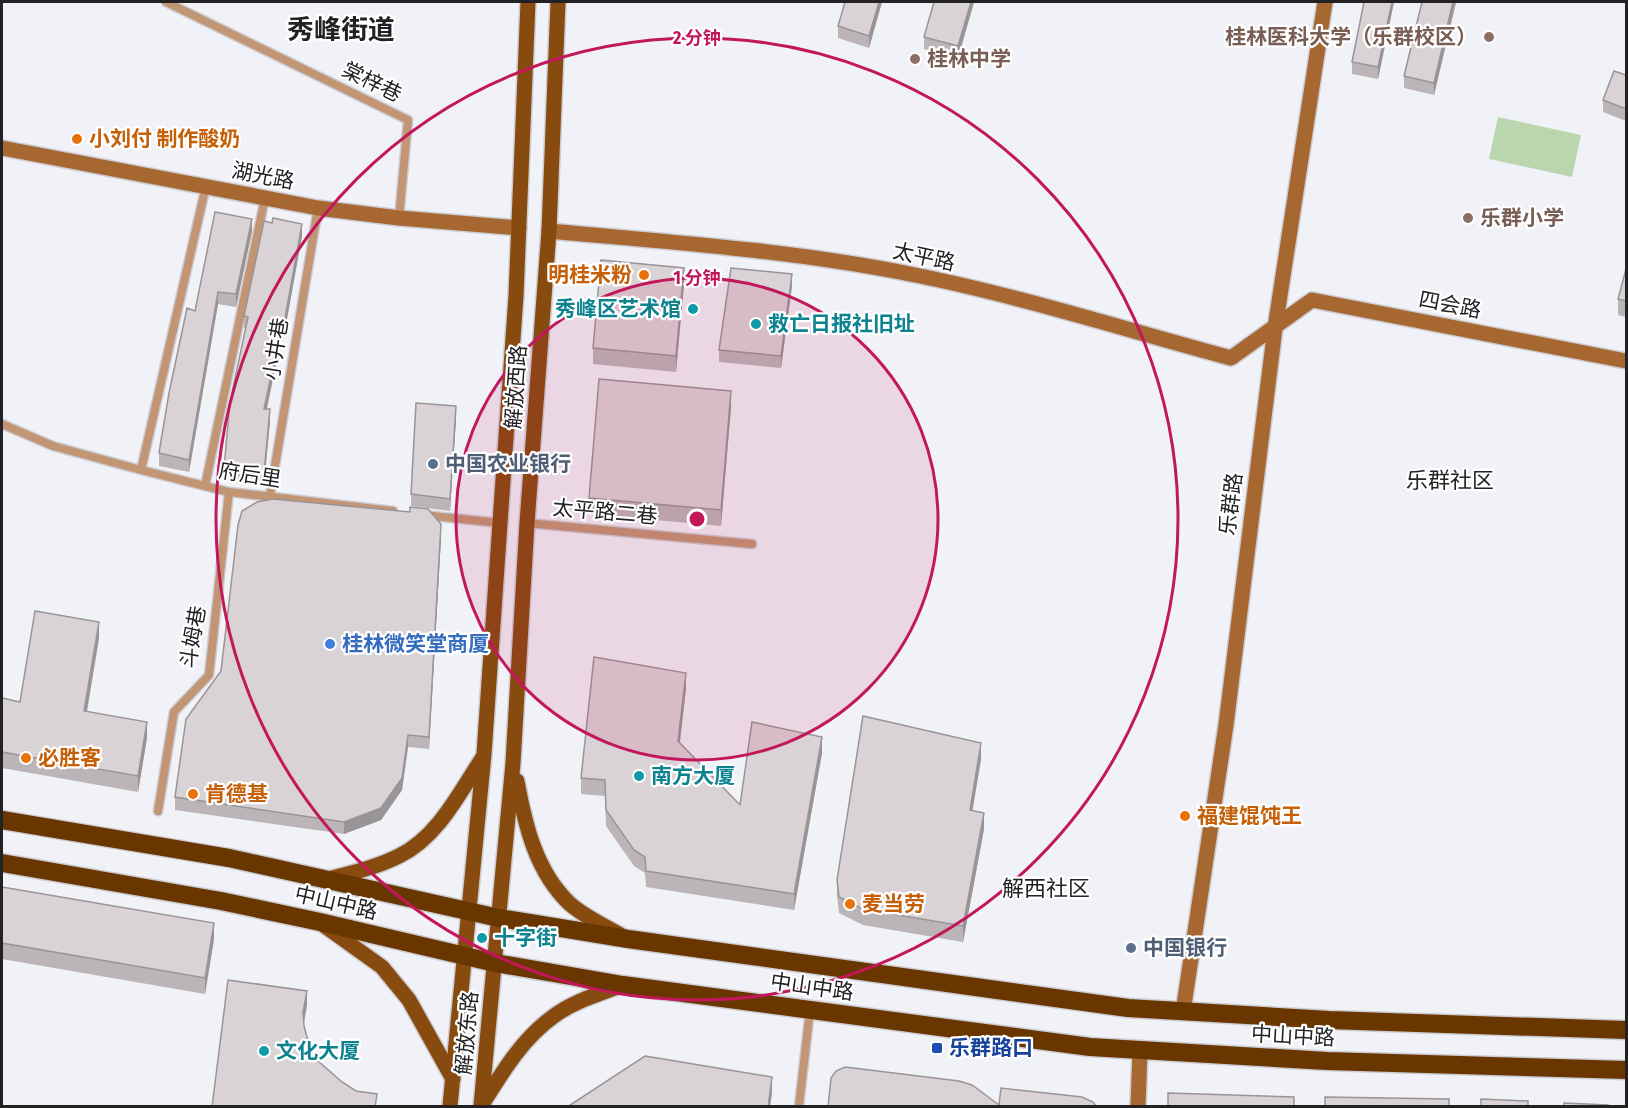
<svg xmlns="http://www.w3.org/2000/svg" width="1628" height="1108" font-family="'Fira Sans Condensed','Noto Sans SC',sans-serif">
<rect width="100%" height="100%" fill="#f1f1f8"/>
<!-- green -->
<path fill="#bad6ae" d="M 1498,117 L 1581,135 L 1572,177 L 1489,159 Z"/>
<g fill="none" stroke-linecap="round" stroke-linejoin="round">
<defs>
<path id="lane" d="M 166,2 L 408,120 L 399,218
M 2,424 L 53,446 L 141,470 L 229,492 L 393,511
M 141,470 L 206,186
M 205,486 L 265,198
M 270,496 L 318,208
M 423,515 L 500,523
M 527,523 L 752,544
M 158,811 L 174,712 L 209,675 L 229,492
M 799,1106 L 810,1010"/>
<path id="secondary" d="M 2,148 L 318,208 L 399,218 L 519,228
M 549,231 C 668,242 788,250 905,273 C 1014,294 1123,329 1231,358 L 1312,300 L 1626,361
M 1183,1012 L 1226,725 L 1275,328 L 1325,2
M 1138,1106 L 1140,1051"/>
<path id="primary" d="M 517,781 C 525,825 536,872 570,904 C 585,917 605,926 622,936
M 328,879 C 352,873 377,867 399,856 C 438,837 460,792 483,757
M 322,924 L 382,967 L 409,1000 L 453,1079
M 483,1103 C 503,1071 523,1038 554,1016 C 574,1001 599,994 623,985
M 450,1106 L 484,754 L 500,523 L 516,296 L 528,2
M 481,1106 L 513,763 L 527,523 L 549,231 L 558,2"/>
<path id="highway" d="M 2,820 L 229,858 L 499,918 L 628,939 L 1128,1008 L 1329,1020 L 1626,1030
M 2,863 L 221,901 L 320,922 L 495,963 L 623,985 L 1090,1047 L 1327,1061 L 1626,1070"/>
</defs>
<!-- lane casing -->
<use href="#lane" stroke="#ccccd2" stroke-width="11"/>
<!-- secondary casing -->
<use href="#secondary" stroke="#ccccd2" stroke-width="18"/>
<!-- primary casing -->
<use href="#primary" stroke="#ccccd2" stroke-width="18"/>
<!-- highway casing -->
<use href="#highway" stroke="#ccccd2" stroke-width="21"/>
<!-- lane -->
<use href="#lane" stroke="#c29574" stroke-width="8"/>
<!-- secondary -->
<use href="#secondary" stroke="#a76731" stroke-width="15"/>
<!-- primary -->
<use href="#primary" stroke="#884b0f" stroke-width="15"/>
<!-- highway -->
<use href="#highway" stroke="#693600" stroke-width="18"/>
</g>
<!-- wall -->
<path fill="#bbb5b7" d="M 882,2 L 869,48 L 838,38 L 838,26 Z
M 974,2 L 958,58 L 924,49 L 924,37 Z
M 1394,2 L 1378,79 L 1352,74 L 1352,62 Z
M 1456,2 L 1434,95 L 1404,88 L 1404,76 Z
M 1626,75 L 1626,121 L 1603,112 L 1603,100 Z
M 252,231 L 236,307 L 218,304 L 189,472 L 159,466 L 159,453 L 195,311 Z
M 302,236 L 285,330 L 283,330 L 267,409 L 270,421 L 264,485 L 224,480 L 224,468 L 246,328 L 244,328 L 244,316 Z
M 1626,269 L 1626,317 L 1618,315 L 1618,299 Z
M 684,284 L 676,372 L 593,364 L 593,348 Z
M 792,286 L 781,368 L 719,362 L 719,350 Z
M 731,407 L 721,526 L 589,514 L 589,498 Z
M 456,418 L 450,511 L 411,506 L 411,494 Z
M 441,537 L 429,749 L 408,747 L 402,790 L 381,820 L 344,834 L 175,810 L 175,797 Z
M 99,638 L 87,712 L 147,738 L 138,792 L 2,768 L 2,698 L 20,702 Z
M 686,688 L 680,743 L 740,805 L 822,753 L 794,910 L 646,887 L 645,873 L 634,866 L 606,826 L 605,796 L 581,794 L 581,778 Z
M 981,759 L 972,811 L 984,829 L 963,942 L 863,925 L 839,913 L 837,896 L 837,880 Z
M 2,887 L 214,939 L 205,994 L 2,959 Z"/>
<!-- shaded-wall -->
<path fill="#999495" d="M 879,2 L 882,2 L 869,48 L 869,36 Z
M 971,2 L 974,2 L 958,58 L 958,46 Z
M 1392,2 L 1394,2 L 1378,79 L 1378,67 Z
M 1453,2 L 1456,2 L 1434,95 L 1434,83 Z
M 252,219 L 252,231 L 236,307 L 236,294 Z
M 302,224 L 302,236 L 285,330 L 285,318 Z
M 684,268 L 684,284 L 676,372 L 676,356 Z
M 792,274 L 792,286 L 781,368 L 781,356 Z
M 218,292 L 218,304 L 189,472 L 189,460 Z
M 283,318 L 283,330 L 264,421 L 264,409 Z
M 731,391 L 731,407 L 721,526 L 721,510 Z
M 456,406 L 456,418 L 450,511 L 450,499 Z
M 270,409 L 270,421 L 264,485 L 264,473 Z
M 441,524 L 441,537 L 429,749 L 429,737 Z
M 99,622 L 99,638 L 84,727 L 84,711 Z
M 686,673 L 686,688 L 678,757 L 678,741 Z
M 147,722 L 147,738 L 138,792 L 138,776 Z
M 408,735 L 408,747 L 402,790 L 381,820 L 344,834 L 344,822 Z
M 822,737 L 822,753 L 794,910 L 794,894 Z
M 981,743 L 981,759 L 970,826 L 970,810 Z
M 984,813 L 984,829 L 963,942 L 963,926 Z
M 214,923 L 214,939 L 205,994 L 205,978 Z
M 307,991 L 307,1006 L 303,1028 L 303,1012 Z
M 772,1077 L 772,1093 L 770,1107 L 768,1107 Z"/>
<!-- building -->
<path fill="#dad3d5" stroke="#999495" stroke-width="1.5" d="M 845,2 L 879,2 L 869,36 L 838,26 Z
M 934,2 L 971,2 L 958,46 L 924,37 Z
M 1364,2 L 1392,2 L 1378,67 L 1352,62 Z
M 1422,2 L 1453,2 L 1434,83 L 1404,76 Z
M 1614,71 L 1626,75 L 1626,109 L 1603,100 Z
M 215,212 L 252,219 L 236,294 L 218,292 L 189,460 L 159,453 L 169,393 L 187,308 L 195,311 Z
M 273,218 L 302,224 L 285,318 L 283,318 L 264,409 L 270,409 L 264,473 L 224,468 L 230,402 L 248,317 L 244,316 L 264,221 L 272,223 Z
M 601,260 L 684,268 L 676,356 L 593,348 Z
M 731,268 L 792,274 L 781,356 L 719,350 Z
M 1626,269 L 1626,301 L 1618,299 Z
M 599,379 L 731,391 L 721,510 L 589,498 Z
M 416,403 L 456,406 L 450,499 L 411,494 Z
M 273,499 L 410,512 L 410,507 L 428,509 L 441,524 L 429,737 L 408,735 L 402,778 L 381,808 L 344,822 L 175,797 L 186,719 L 221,671 L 238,525 L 242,511 L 257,502 Z
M 35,611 L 99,622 L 84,711 L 147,722 L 138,776 L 2,752 L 2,698 L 20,702 Z
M 594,657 L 686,673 L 678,741 L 740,805 L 752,722 L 822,737 L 794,894 L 646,871 L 645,857 L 634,850 L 606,810 L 605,780 L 581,778 Z
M 863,716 L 981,743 L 970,810 L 984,813 L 963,926 L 863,909 L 839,897 L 837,880 Z
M 2,887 L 214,923 L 205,978 L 2,943 Z
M 228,980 L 307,991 L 303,1012 L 304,1026 L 309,1044 L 317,1060 L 342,1082 L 356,1091 L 377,1094 L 375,1107 L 212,1107 Z
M 645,1056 L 772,1077 L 768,1107 L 567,1107 Z
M 845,1067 L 959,1081 L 972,1085 L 999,1105 L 1001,1088 L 1082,1097 L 1093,1102 L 1097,1107 L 828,1107 L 831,1078 L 836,1071 Z
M 1168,1093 L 1294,1097 L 1294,1107 L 1168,1107 Z
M 1325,1097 L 1449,1099 L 1449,1107 L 1325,1107 Z
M 1481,1099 L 1528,1101 L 1528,1107 L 1481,1107 Z
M 1564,1103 L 1608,1105 L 1608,1107 L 1564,1107 Z"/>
<!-- distance rings -->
<circle cx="697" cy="519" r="241" fill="#c2185b" fill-opacity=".12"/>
<g fill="none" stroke="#c2185b" stroke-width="3">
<circle cx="697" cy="519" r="241"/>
<circle cx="697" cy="519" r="481"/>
</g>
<!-- markers -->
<g fill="#8d6e63" stroke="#fff" stroke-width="2">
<circle cx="1489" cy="37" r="6"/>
<circle cx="915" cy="59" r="6"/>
<circle cx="1468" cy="218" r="6"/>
</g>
<g fill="#e8710a" stroke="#fff" stroke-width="2">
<circle cx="77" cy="139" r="6"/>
<circle cx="644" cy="275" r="6"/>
<circle cx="26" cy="758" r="6"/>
<circle cx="193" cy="794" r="6"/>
<circle cx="1185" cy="816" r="6"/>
<circle cx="850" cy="904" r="6"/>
</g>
<g fill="#0f9aa8" stroke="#fff" stroke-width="2">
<circle cx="693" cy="309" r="6"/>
<circle cx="756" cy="324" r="6"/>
<circle cx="639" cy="776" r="6"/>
<circle cx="482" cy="938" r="6"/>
<circle cx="264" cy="1051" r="6"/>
</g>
<g fill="#5c6f8a" stroke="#fff" stroke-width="2">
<circle cx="433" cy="464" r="6"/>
<circle cx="1131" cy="948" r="6"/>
</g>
<circle fill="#3f7fe0" stroke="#fff" stroke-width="2" cx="330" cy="644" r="6"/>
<rect fill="#1a4fb4" stroke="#fff" stroke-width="2" x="931" y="1042" width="12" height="12" rx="3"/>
<g text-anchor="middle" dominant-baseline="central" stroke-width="4.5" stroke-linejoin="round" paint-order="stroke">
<!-- education labels -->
<g font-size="21" font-weight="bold" fill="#785e54" stroke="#fff" text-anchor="start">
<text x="1477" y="37" text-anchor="end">桂林医科大学（乐群校区）</text>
<text x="927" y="59">桂林中学</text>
<text x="1480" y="218">乐群小学</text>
</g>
<!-- street labels -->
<g font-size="21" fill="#222224" stroke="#fff">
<text transform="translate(372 82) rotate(26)">棠梓巷</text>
<text transform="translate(263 176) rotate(11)">湖光路</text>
<text transform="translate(924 257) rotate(12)">太平路</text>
<text transform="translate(1450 305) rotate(11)">四会路</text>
<text transform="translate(276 349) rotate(-81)">小井巷</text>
<text transform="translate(516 387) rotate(-86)">解放西路</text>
<text transform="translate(250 475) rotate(9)">府后里</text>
<text transform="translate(1231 504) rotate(-83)">乐群路</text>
<text transform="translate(605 512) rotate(5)">太平路二巷</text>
<text transform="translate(193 637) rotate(-80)">斗姆巷</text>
<text transform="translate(336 903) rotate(13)">中山中路</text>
<text transform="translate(812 987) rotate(8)">中山中路</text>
<text transform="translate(467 1033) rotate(-85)">解放东路</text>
<text transform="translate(1293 1036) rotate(3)">中山中路</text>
</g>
<!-- food labels -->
<g font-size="21" font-weight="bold" fill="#c56008" stroke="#fff" text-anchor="start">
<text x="89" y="139">小刘付 制作酸奶</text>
<text x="632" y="275" text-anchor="end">明桂米粉</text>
<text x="38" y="758">必胜客</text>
<text x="205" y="794">肯德基</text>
<text x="1197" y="816">福建馄饨王</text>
<text x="862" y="904">麦当劳</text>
</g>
<!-- culture labels -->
<g font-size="21" font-weight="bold" fill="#0d838f" stroke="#fff" text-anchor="start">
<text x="681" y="309" text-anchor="end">秀峰区艺术馆</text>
<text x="768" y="324">救亡日报社旧址</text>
<text x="651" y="776">南方大厦</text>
<text x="494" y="938">十字街</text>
<text x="276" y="1051">文化大厦</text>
</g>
<!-- service labels -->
<g font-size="21" font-weight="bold" fill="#4e5e75" stroke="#fff" text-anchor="start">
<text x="445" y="464">中国农业银行</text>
<text x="1143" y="948">中国银行</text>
</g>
<!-- shop labels -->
<g font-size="21" font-weight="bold" fill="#366cbe" stroke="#fff" text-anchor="start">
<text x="342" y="644">桂林微笑堂商厦</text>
</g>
<!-- transit labels -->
<g font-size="21" font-weight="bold" fill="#164399" stroke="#fff" text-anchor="start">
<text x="949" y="1048">乐群路口</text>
</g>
<!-- neighbourhood labels -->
<g font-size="22" fill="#222224" stroke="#fff">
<text x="1450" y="480">乐群社区</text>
<text x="1046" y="888">解西社区</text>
</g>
<!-- district labels -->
<g font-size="27" font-weight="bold" fill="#222224" stroke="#fff">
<text x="341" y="30">秀峰街道</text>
</g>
</g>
<circle cx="697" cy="519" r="9" fill="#c2185b" stroke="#fff" stroke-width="3"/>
<g font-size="18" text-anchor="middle" font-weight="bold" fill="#c2185b" stroke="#fff" stroke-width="4.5" stroke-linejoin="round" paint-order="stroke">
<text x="697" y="44">2 分钟</text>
<text x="697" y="284">1 分钟</text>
</g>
<!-- border -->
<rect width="1628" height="1108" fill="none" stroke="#222224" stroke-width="6"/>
</svg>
